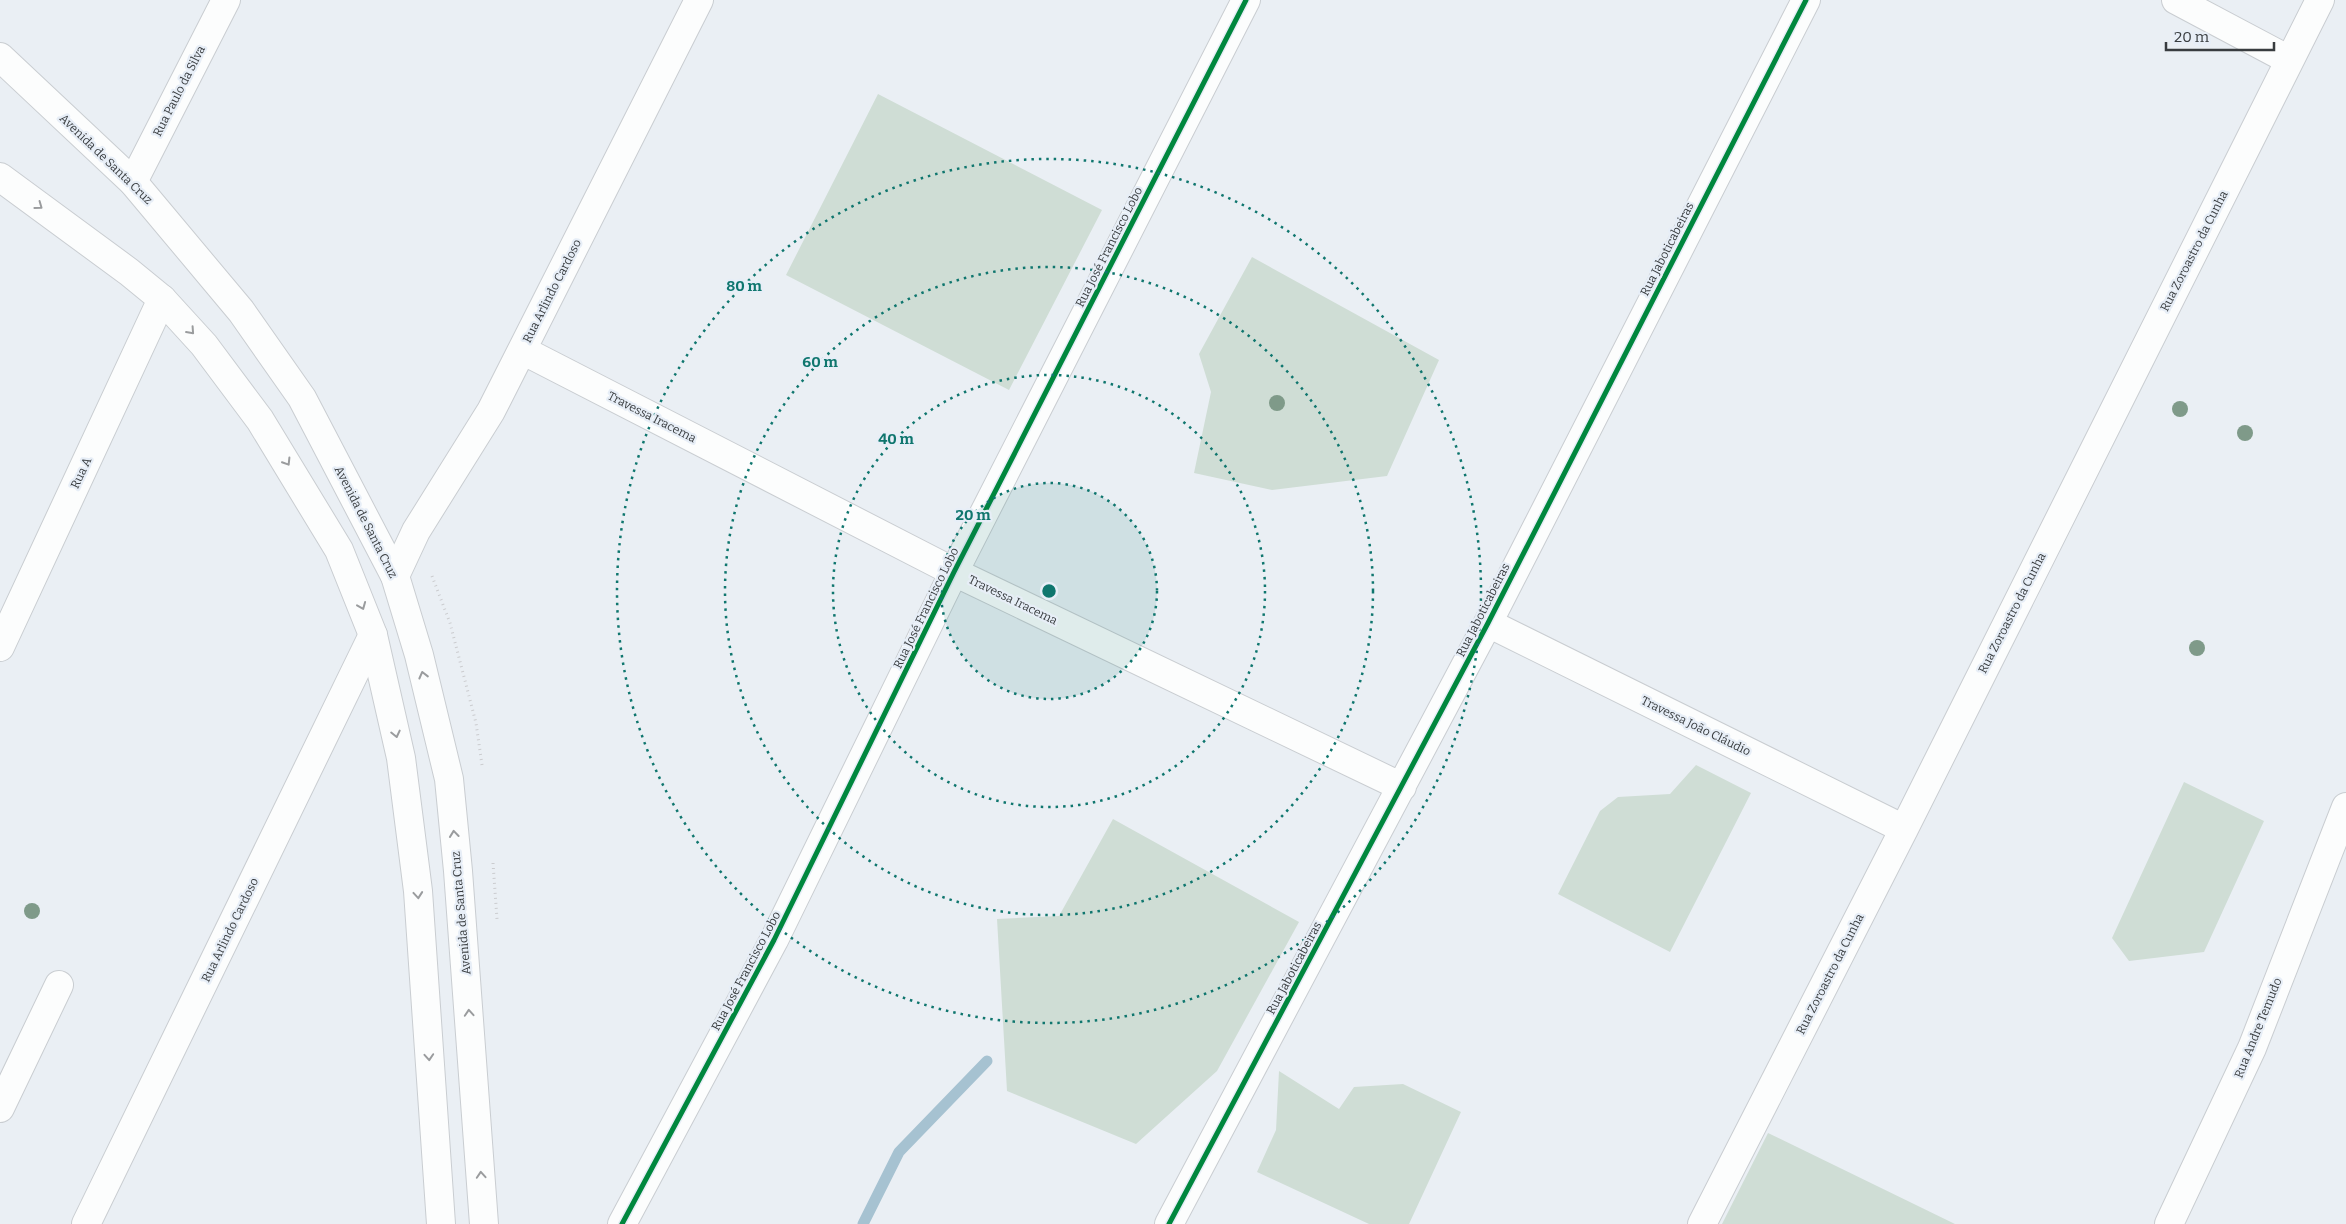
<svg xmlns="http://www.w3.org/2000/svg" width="2346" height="1224" font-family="Bitter,serif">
<rect width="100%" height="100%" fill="#eaeff4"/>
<!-- green -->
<path fill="#cfddd5" d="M 878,94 L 1102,210 L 1009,390 L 786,275 Z
M 1252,257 L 1439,360 L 1387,476 L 1272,490 L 1194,473 L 1211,392 L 1199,354 Z
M 1696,765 L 1751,793 L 1670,952 L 1558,894 L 1600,811 L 1618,797 L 1670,794 Z
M 2184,782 L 2264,821 L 2204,952 L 2129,961 L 2112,938 Z
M 1113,819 L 1299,922 L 1217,1071 L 1136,1144 L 1007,1091 L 997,919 L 1059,916 Z
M 1279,1071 L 1339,1109 L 1354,1087 L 1403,1084 L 1461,1112 L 1409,1224 L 1369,1224 L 1257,1172 L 1276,1130 Z
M 1768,1133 L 1955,1224 L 1722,1224 Z"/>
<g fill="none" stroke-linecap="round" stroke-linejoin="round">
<!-- stream -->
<path stroke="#a6c2d1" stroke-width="11" d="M 863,1224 L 899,1152 L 987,1061"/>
<defs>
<path id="minor" d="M 2176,0 L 2289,60
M 133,182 L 226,0
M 522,350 L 954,572 L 1402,787
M 395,576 L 416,531 L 491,411 L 699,0
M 1488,623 L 1904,829
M 0,647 L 162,299
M 0,1108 L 59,985
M 86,1224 L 373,635
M 622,1224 L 774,940 L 954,572 L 1246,0
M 1169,1224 L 1488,623 L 1806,0
M 1702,1224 L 1904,829 L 2320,0
M 2169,1224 L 2252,1048 L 2346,807"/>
<path id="primary" d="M 0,57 L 133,182 L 241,311 L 302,398 L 395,576 L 419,655 L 449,779 L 458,871 L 484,1224
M 0,177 L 129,272 L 162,299 L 204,345 L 260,420 L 339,550 L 373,635 L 401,758 L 418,891 L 441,1224"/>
</defs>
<!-- minor casing -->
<use href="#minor" stroke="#c9cdd1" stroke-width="30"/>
<!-- primary casing -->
<use href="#primary" stroke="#c9cdd1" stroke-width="30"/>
<!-- path -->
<path stroke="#cbcccf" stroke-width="3" stroke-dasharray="1 4" stroke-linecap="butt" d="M 432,576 L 450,623 L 476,723 L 482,765
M 493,863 L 497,919"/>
<!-- minor -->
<use href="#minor" stroke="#fcfdfd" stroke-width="28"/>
<!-- primary -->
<use href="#primary" stroke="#fcfdfd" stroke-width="28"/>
<defs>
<path id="cycleway" d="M 622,1224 L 774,940 L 954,572 L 1246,0
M 1169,1224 L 1488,623 L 1806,0"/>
</defs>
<!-- cycleway casing -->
<use href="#cycleway" stroke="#e7eef7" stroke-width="8"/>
<!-- cycleway -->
<use href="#cycleway" stroke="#00873e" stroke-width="5"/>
</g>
<!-- trees -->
<g fill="#7f9a89">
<circle cx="1277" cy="403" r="8"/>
<circle cx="2180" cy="409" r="8"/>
<circle cx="2245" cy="433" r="8"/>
<circle cx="2197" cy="648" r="8"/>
<circle cx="32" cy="911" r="8"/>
</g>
<!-- one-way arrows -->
<defs><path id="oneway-chevron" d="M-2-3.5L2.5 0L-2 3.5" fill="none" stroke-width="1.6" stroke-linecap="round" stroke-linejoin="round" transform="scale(1.25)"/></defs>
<g stroke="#9a9c9e">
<use href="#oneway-chevron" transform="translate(39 206) rotate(36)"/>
<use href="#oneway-chevron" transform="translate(191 331) rotate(48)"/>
<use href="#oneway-chevron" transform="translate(287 462) rotate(58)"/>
<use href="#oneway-chevron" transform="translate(362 606) rotate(68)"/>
<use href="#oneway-chevron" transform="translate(423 675) rotate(-104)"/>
<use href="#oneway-chevron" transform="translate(396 734) rotate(77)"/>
<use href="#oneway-chevron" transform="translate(454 834) rotate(-96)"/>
<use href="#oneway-chevron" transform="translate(418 895) rotate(85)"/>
<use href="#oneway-chevron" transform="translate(469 1013) rotate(-94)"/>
<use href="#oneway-chevron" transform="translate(429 1057) rotate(86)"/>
<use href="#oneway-chevron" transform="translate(481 1175) rotate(-94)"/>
</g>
<!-- distance rings -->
<circle cx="1049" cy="591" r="108" fill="#0f766e" fill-opacity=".12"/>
<g fill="none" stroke="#0f766e" stroke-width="2.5" stroke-dasharray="2.5 5">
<circle cx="1049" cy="591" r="108"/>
<circle cx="1049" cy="591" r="216"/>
<circle cx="1049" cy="591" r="324"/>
<circle cx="1049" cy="591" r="432"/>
</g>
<g text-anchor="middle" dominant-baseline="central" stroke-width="4.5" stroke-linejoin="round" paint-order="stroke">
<!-- street labels -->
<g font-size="12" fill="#383c3f" stroke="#e7eef7">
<text transform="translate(179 91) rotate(-63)">Rua Paulo da Silva</text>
<text transform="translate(106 159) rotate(44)">Avenida de Santa Cruz</text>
<text transform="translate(1109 247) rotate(-63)">Rua José Francisco Lobo</text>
<text transform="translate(1667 249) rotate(-63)">Rua Jaboticabeiras</text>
<text transform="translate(2194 251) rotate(-63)">Rua Zoroastro da Cunha</text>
<text transform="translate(552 291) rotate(-63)">Rua Arlindo Cardoso</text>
<text transform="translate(652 417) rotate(27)">Travessa Iracema</text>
<text transform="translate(81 473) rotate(-65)">Rua A</text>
<text transform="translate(366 522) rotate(63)">Avenida de Santa Cruz</text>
<text transform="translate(1013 600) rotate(26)">Travessa Iracema</text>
<text transform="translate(926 608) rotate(-64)">Rua José Francisco Lobo</text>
<text transform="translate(1483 610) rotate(-63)">Rua Jaboticabeiras</text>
<text transform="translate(2012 613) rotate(-63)">Rua Zoroastro da Cunha</text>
<text transform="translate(1696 726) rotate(26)">Travessa João Cláudio</text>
<text transform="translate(461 913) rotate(-95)">Avenida de Santa Cruz</text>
<text transform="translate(230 930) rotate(-64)">Rua Arlindo Cardoso</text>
<text transform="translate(1294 968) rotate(-62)">Rua Jaboticabeiras</text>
<text transform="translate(746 971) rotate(-62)">Rua José Francisco Lobo</text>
<text transform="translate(1830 974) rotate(-63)">Rua Zoroastro da Cunha</text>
<text transform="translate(2258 1028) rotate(-68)">Rua Andre Temudo</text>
</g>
</g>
<circle cx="1049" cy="591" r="8" fill="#0f766e" stroke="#e7eef7" stroke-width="2.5"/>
<g font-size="15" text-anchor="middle" font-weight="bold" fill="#0f766e" stroke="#e7eef7" stroke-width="4.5" stroke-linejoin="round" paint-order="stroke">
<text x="744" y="291">80 m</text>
<text x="820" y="367">60 m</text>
<text x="896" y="444">40 m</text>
<text x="973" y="520">20 m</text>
</g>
<!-- scale -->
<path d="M2166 42v8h108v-8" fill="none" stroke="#383c3f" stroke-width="2.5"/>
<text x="2174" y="42" font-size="15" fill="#383c3f" stroke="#e7eef7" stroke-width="4" paint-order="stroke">20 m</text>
</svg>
